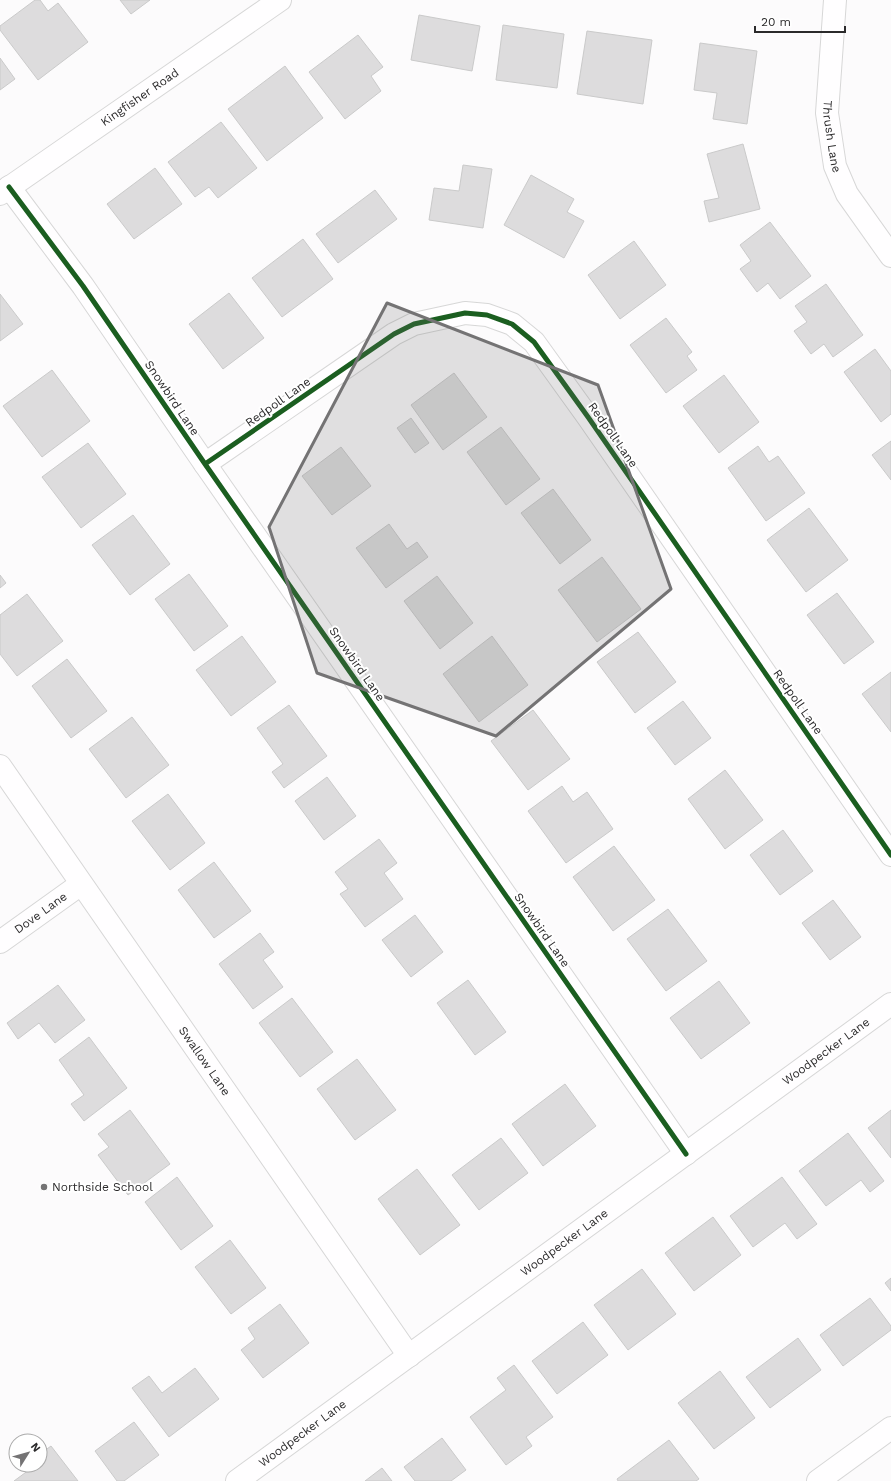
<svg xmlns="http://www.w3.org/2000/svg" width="891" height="1481" font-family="'Work Sans',sans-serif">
<rect width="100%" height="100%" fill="#fcfbfc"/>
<!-- building -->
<path fill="#dddcdd" stroke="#cacaca" d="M 35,0 L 40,0 L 48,11 L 58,3 L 88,42 L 38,80 L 0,30 L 0,26 Z
M 120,0 L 150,0 L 131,14 Z
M 419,15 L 480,26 L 472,71 L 411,60 Z
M 503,25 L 564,34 L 557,88 L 496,80 Z
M 587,31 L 652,40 L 643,104 L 577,94 Z
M 358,35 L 383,67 L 371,76 L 381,91 L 345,119 L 309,72 Z
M 700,43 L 757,51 L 747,124 L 713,119 L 717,93 L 694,90 Z
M 0,58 L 15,79 L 0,90 Z
M 285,66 L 323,118 L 267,161 L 228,109 Z
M 221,122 L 257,168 L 218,198 L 209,187 L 195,197 L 168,162 Z
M 743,144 L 760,209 L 709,222 L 704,201 L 719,198 L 707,154 Z
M 463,165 L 492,169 L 483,228 L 429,220 L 434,188 L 459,191 Z
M 155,168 L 182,204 L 134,239 L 107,204 Z
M 531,175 L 574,199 L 567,212 L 584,221 L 564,258 L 504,225 Z
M 375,190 L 397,219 L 338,263 L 316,234 Z
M 770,222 L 811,276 L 780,299 L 768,283 L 757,292 L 740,269 L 751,261 L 740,245 Z
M 303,239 L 333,279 L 282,317 L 252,278 Z
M 634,241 L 666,285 L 620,319 L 588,275 Z
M 826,284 L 863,335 L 833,357 L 824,344 L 811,354 L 794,331 L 807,322 L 795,306 Z
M 229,293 L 264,338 L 223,369 L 189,324 Z
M 0,294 L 23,324 L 0,341 Z
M 666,318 L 692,352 L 687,356 L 697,370 L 666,393 L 630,345 Z
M 875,349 L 891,371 L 891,414 L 881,422 L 844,372 Z
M 52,370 L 90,421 L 42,457 L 3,406 Z
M 454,373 L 487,417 L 443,450 L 411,405 Z
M 724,375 L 759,422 L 719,453 L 683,406 Z
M 411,418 L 429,443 L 415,453 L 397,428 Z
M 501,427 L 540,479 L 506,505 L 467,452 Z
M 891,441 L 891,480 L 872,455 Z
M 88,443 L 126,494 L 81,528 L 42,477 Z
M 758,446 L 769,462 L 778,456 L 805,493 L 766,521 L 728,468 Z
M 341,447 L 371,486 L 332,515 L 302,476 Z
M 553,489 L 591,540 L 560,564 L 521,513 Z
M 809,508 L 848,560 L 806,592 L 767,540 Z
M 133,515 L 170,564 L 130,595 L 92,545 Z
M 389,524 L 407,549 L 417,542 L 428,557 L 386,588 L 356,548 Z
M 602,557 L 641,609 L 597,642 L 558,590 Z
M 189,574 L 228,626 L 194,651 L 155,599 Z
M 0,575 L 6,583 L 0,588 Z
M 437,576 L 473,623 L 440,649 L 404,601 Z
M 837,593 L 874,642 L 844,664 L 807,615 Z
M 27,594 L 63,641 L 17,676 L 0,654 L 0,615 Z
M 638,632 L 676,682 L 635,713 L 597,662 Z
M 242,636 L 276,682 L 231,716 L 196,670 Z
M 492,636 L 528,685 L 479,722 L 443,674 Z
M 67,659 L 107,711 L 71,738 L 32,686 Z
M 891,672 L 891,732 L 862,694 Z
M 683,701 L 711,738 L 675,765 L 647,728 Z
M 289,705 L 327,756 L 284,788 L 272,772 L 283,764 L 257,728 Z
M 533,710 L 570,759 L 528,790 L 491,741 Z
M 132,717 L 169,765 L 126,798 L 89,749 Z
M 725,770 L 763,820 L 725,849 L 688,799 Z
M 327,777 L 356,816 L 324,840 L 295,801 Z
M 562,786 L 573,802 L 587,792 L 613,829 L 566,863 L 528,811 Z
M 168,794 L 205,843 L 170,870 L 132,821 Z
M 783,830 L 813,871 L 780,895 L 750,855 Z
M 379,839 L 397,863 L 384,873 L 403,899 L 365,927 L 340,894 L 348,889 L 335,872 Z
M 614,846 L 655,900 L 613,931 L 573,877 Z
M 214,862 L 251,911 L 214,938 L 178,890 Z
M 833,900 L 861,937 L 830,960 L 802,923 Z
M 668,909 L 707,961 L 666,991 L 627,939 Z
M 415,915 L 443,952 L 411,977 L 382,940 Z
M 260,933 L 274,952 L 263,960 L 283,987 L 253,1009 L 219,964 Z
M 468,980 L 506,1032 L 475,1055 L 437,1003 Z
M 719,981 L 750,1023 L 701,1059 L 670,1018 Z
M 58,985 L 85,1020 L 55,1043 L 39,1023 L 18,1039 L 7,1023 Z
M 292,998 L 333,1052 L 300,1077 L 259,1023 Z
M 89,1037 L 127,1088 L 84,1121 L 71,1104 L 84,1095 L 59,1060 Z
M 357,1059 L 396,1110 L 355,1140 L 317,1089 Z
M 565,1084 L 596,1126 L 543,1166 L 512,1124 Z
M 130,1110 L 170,1164 L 128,1195 L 98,1155 L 109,1147 L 98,1134 Z
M 891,1110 L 891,1158 L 868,1128 Z
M 848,1133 L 884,1181 L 870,1192 L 861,1180 L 826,1206 L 799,1171 Z
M 501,1138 L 528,1173 L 479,1210 L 452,1175 Z
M 417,1169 L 460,1225 L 420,1255 L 378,1199 Z
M 177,1177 L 213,1226 L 181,1250 L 145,1202 Z
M 782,1177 L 817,1224 L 797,1239 L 785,1223 L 753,1247 L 730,1216 Z
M 713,1217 L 741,1255 L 694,1291 L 665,1253 Z
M 230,1240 L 266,1288 L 231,1314 L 195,1267 Z
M 642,1269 L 676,1314 L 628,1350 L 594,1305 Z
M 891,1278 L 891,1291 L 885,1283 Z
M 870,1298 L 891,1326 L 891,1330 L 843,1366 L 820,1335 Z
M 280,1304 L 309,1343 L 263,1378 L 241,1350 L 255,1339 L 248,1328 Z
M 583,1322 L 608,1355 L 557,1394 L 532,1361 Z
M 798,1338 L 821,1370 L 770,1408 L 746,1377 Z
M 514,1365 L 553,1417 L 526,1437 L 532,1446 L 506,1465 L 470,1417 L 506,1390 L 497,1378 Z
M 195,1368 L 219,1399 L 169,1437 L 132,1388 L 149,1376 L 162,1393 Z
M 720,1371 L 755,1418 L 714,1449 L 678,1403 Z
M 134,1422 L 159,1455 L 124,1481 L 117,1481 L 95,1451 Z
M 442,1438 L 466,1470 L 451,1481 L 415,1481 L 404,1467 Z
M 669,1440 L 699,1479 L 696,1481 L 618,1481 L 617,1479 Z
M 51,1446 L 78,1481 L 14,1481 L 33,1467 L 32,1465 L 40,1465 L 40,1454 Z
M 382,1468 L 392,1481 L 365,1481 Z"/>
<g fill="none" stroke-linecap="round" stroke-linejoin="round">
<defs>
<g id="minor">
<path id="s1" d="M 835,0 L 827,113 L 835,166 L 847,194 L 891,256"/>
<path d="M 9,187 L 83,286 L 205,464 L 686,1154"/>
<path id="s2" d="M 0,194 L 280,0"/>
<path d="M 205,464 L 394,334 L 414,324 L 465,313 L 487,315 L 512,324 L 534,342 L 588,417 L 891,855"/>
<path id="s3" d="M 0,766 L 409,1356"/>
<path id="s4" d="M 0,942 L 81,884"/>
<path id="s5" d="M 237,1481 L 891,1004"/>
<path d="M 818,1481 L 891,1428"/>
</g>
</defs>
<!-- minor casing -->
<use href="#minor" stroke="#d7d7d7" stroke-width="24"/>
<!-- minor -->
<use href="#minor" stroke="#fffeff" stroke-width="22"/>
<defs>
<path id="cycleway" d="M 9,187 L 83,286 L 205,464 L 686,1154
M 205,464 L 394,334 L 414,324 L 465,313 L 487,315 L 512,324 L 534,342 L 588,417 L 891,855"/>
</defs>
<!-- cycleway casing -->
<use href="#cycleway" stroke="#fff" stroke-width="8"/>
<!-- cycleway -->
<use href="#cycleway" stroke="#1b5e20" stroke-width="5"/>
</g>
<!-- marked area -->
<path fill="#747374" fill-opacity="0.2" stroke="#747374" stroke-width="3" stroke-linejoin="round" d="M 387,303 L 598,385 L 671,589 L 496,736 L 317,673 L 269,527 Z"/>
<!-- markers -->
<circle fill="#747374" stroke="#fff" stroke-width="1.5" cx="44" cy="1187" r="4"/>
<g text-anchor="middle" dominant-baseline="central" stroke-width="4" stroke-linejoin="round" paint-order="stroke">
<!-- street labels -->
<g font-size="12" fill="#2b2a2b" stroke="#fff">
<text stroke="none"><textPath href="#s2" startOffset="170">Kingfisher Road</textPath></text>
<text stroke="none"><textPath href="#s1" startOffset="137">Thrush Lane</textPath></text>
<text transform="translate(172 398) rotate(56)">Snowbird Lane</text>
<text transform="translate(278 402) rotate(-35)">Redpoll Lane</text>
<text transform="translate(613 435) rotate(55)">Redpoll Lane</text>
<text transform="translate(357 664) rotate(55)">Snowbird Lane</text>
<text transform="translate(798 702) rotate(55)">Redpoll Lane</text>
<text stroke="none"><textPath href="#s4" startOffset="50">Dove Lane</textPath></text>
<text transform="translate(542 930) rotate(55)">Snowbird Lane</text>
<text stroke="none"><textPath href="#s5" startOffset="729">Woodpecker Lane</textPath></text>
<text stroke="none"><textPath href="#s3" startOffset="359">Swallow Lane</textPath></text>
<text stroke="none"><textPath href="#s5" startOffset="405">Woodpecker Lane</textPath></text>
<text stroke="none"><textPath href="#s5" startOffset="81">Woodpecker Lane</textPath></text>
</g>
<!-- poi labels -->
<g font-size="12" fill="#2b2a2b" stroke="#fff" text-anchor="start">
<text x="52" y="1187">Northside School</text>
</g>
</g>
<!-- north arrow -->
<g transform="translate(28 1453) rotate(53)"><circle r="19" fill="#ffffff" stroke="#aaaaaa"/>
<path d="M0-3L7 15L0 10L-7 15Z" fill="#747374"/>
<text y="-6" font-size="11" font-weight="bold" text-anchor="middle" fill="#2b2a2b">N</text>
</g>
<!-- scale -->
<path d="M755 26v6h90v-6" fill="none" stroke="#2b2a2b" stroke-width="2"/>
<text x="761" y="26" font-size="12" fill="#2b2a2b" stroke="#ffffff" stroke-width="3" paint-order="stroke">20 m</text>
</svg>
